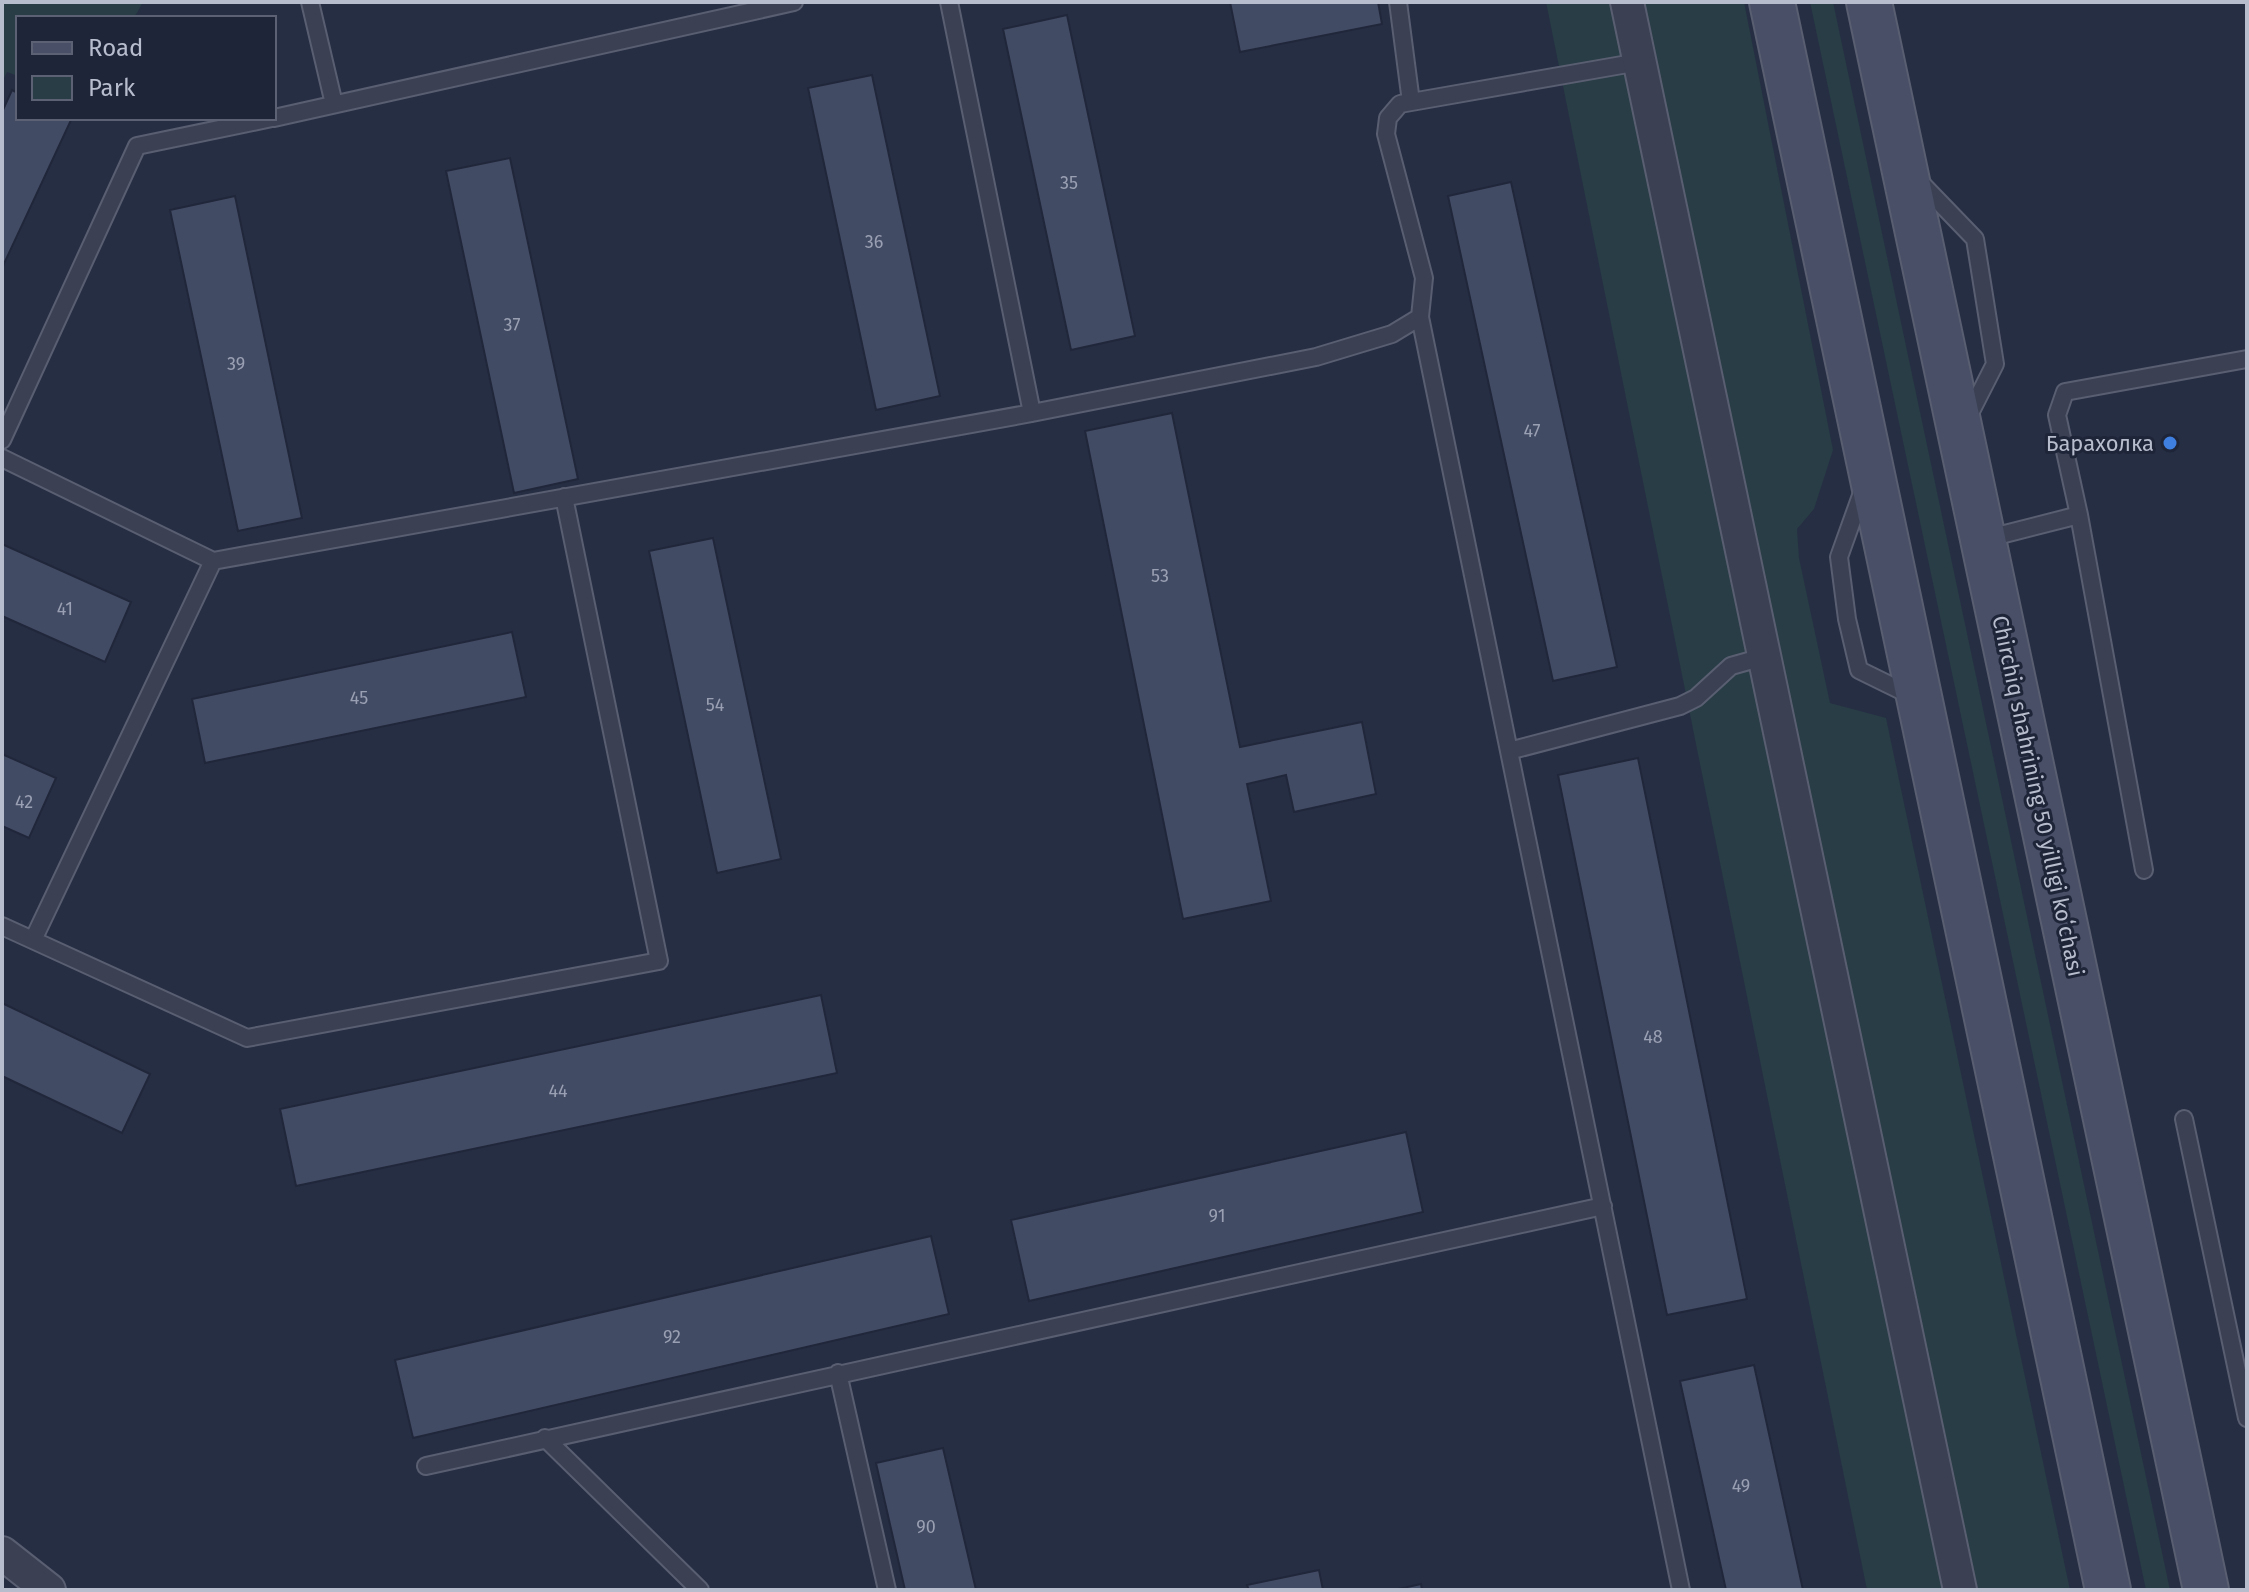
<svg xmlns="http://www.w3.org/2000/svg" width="2249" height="1592" font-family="'Fira Sans',sans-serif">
<rect width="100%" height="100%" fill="#262e44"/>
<!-- green -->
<path fill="#283d45" d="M 2,2 L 143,2 L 134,18 L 18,18 L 18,76 L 7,72 L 2,82 Z
M 1546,2 L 1744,2 L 1833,450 L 1814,509 L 1797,529 L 1799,558 L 1830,703 L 1886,718 L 2070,1590 L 1867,1590 Z
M 1810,2 L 1833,2 L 2170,1590 L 2146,1590 Z"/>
<!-- building -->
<path fill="#424b64" stroke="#21273b" stroke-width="2" d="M 1230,2 L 1378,2 L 1382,24 L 1240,52 Z
M 1067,15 L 1135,336 L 1071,350 L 1003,29 Z
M 872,75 L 940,396 L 876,410 L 808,88 Z
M 12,90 L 18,93 L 18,118 L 72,118 L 2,268 L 2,112 Z
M 510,158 L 578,479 L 514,493 L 446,171 Z
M 1511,182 L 1617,667 L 1553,681 L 1448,196 Z
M 235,196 L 302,518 L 238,531 L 170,210 Z
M 1172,413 L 1240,747 L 1362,722 L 1376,794 L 1294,812 L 1286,775 L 1247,784 L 1271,901 L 1183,919 L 1085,431 Z
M 713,538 L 781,859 L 717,873 L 649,551 Z
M 2,544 L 131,602 L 105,662 L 2,616 Z
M 512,632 L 526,697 L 205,763 L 192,699 Z
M 2,754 L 56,778 L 29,838 L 2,826 Z
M 1638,758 L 1747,1299 L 1667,1315 L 1558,775 Z
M 821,995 L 837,1073 L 296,1186 L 280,1109 Z
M 2,1003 L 150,1074 L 122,1133 L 2,1076 Z
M 1406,1132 L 1423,1212 L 1029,1301 L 1011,1220 Z
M 931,1236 L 949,1314 L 413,1438 L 395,1360 Z
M 1754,1365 L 1803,1590 L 1726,1590 L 1680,1381 Z
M 943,1448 L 976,1590 L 905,1590 L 876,1463 Z
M 1319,1570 L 1323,1590 L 1249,1590 L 1247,1585 Z
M 1421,1584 L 1422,1590 L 1394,1590 Z"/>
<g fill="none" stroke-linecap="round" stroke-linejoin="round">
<defs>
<path id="service" d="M 310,2 L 334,104
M 949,2 L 1032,413
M 1398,2 L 1411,102
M 274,118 L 794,2
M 1919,181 L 1975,239 L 1995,364 L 1967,419
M 1420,317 L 1681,1590
M 2,440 L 137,146 L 272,118
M 2,458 L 213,561
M 1863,490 L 1839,557 L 1847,619 L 1859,670 L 1912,696
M 2079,515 L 2057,415 L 2065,392 L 2247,359
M 1985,539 L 2079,515 L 2144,870
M 1509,751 L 1680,706 L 1696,698 L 1731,666 L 1763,657
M 2,926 L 247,1038 L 659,961 L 564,497
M 33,940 L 213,561 L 1032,413 L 1316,357 L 1392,334 L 1420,317 L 1424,278 L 1386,134 L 1388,118 L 1400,104 L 1639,62
M 2184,1119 L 2247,1418
M 838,1373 L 887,1590
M 545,1438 L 700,1590
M 426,1466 L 1603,1206"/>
<path id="minor" d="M 1627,2 L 1960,1590
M 2,1553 L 49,1590"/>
<path id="secondary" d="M 1772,2 L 2108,1590
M 1869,2 L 2206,1590"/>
</defs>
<!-- service casing -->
<use href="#service" stroke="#595e71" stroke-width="20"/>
<!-- minor casing -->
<use href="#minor" stroke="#595e71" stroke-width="36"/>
<!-- secondary casing -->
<use href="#secondary" stroke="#595e71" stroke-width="48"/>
<!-- service -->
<use href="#service" stroke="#3b4153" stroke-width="16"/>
<!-- minor -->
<use href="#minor" stroke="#3b4153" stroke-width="32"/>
<!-- secondary -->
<use href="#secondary" stroke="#484f66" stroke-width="44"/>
</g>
<!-- markers -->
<circle fill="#3f7fe0" stroke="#1f2539" stroke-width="3" cx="2170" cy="443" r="8"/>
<g text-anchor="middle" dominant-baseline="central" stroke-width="6" stroke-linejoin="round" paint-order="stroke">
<!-- number labels -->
<g font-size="18" fill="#9aa0b3">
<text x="1069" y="183">35</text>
<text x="874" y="242">36</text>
<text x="512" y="325">37</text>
<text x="236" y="364">39</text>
<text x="1532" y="431">47</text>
<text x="1160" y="576">53</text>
<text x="65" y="609">41</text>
<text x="359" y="698">45</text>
<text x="715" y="705">54</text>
<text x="24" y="802">42</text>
<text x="1653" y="1037">48</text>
<text x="558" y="1091">44</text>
<text x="1217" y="1216">91</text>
<text x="672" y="1337">92</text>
<text x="1741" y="1486">49</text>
<text x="926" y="1527">90</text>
</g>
<!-- poi labels -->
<g font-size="22" fill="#b8bdcd" stroke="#1f2539" text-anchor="end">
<text x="2154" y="443">Барахолка</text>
</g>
<!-- street labels -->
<g font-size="22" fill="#b8bdcd" stroke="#1f2539">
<text transform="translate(2038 796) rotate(78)">Chirchiq shahrining 50 yilligi koʻchasi</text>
</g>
</g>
<!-- border -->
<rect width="2249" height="1592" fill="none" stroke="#b8bdcd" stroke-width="8"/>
<!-- legend -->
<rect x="16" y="16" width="260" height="104" fill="#1f2539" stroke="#5c6274" stroke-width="2"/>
<rect x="32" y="42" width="40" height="12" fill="#484f66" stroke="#5c6274" stroke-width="2"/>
<text x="88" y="56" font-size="24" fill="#b8bdcd">Road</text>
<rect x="32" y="76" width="40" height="24" fill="#283d45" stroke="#5c6274" stroke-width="2"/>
<text x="88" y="96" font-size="24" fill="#b8bdcd">Park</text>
</svg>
